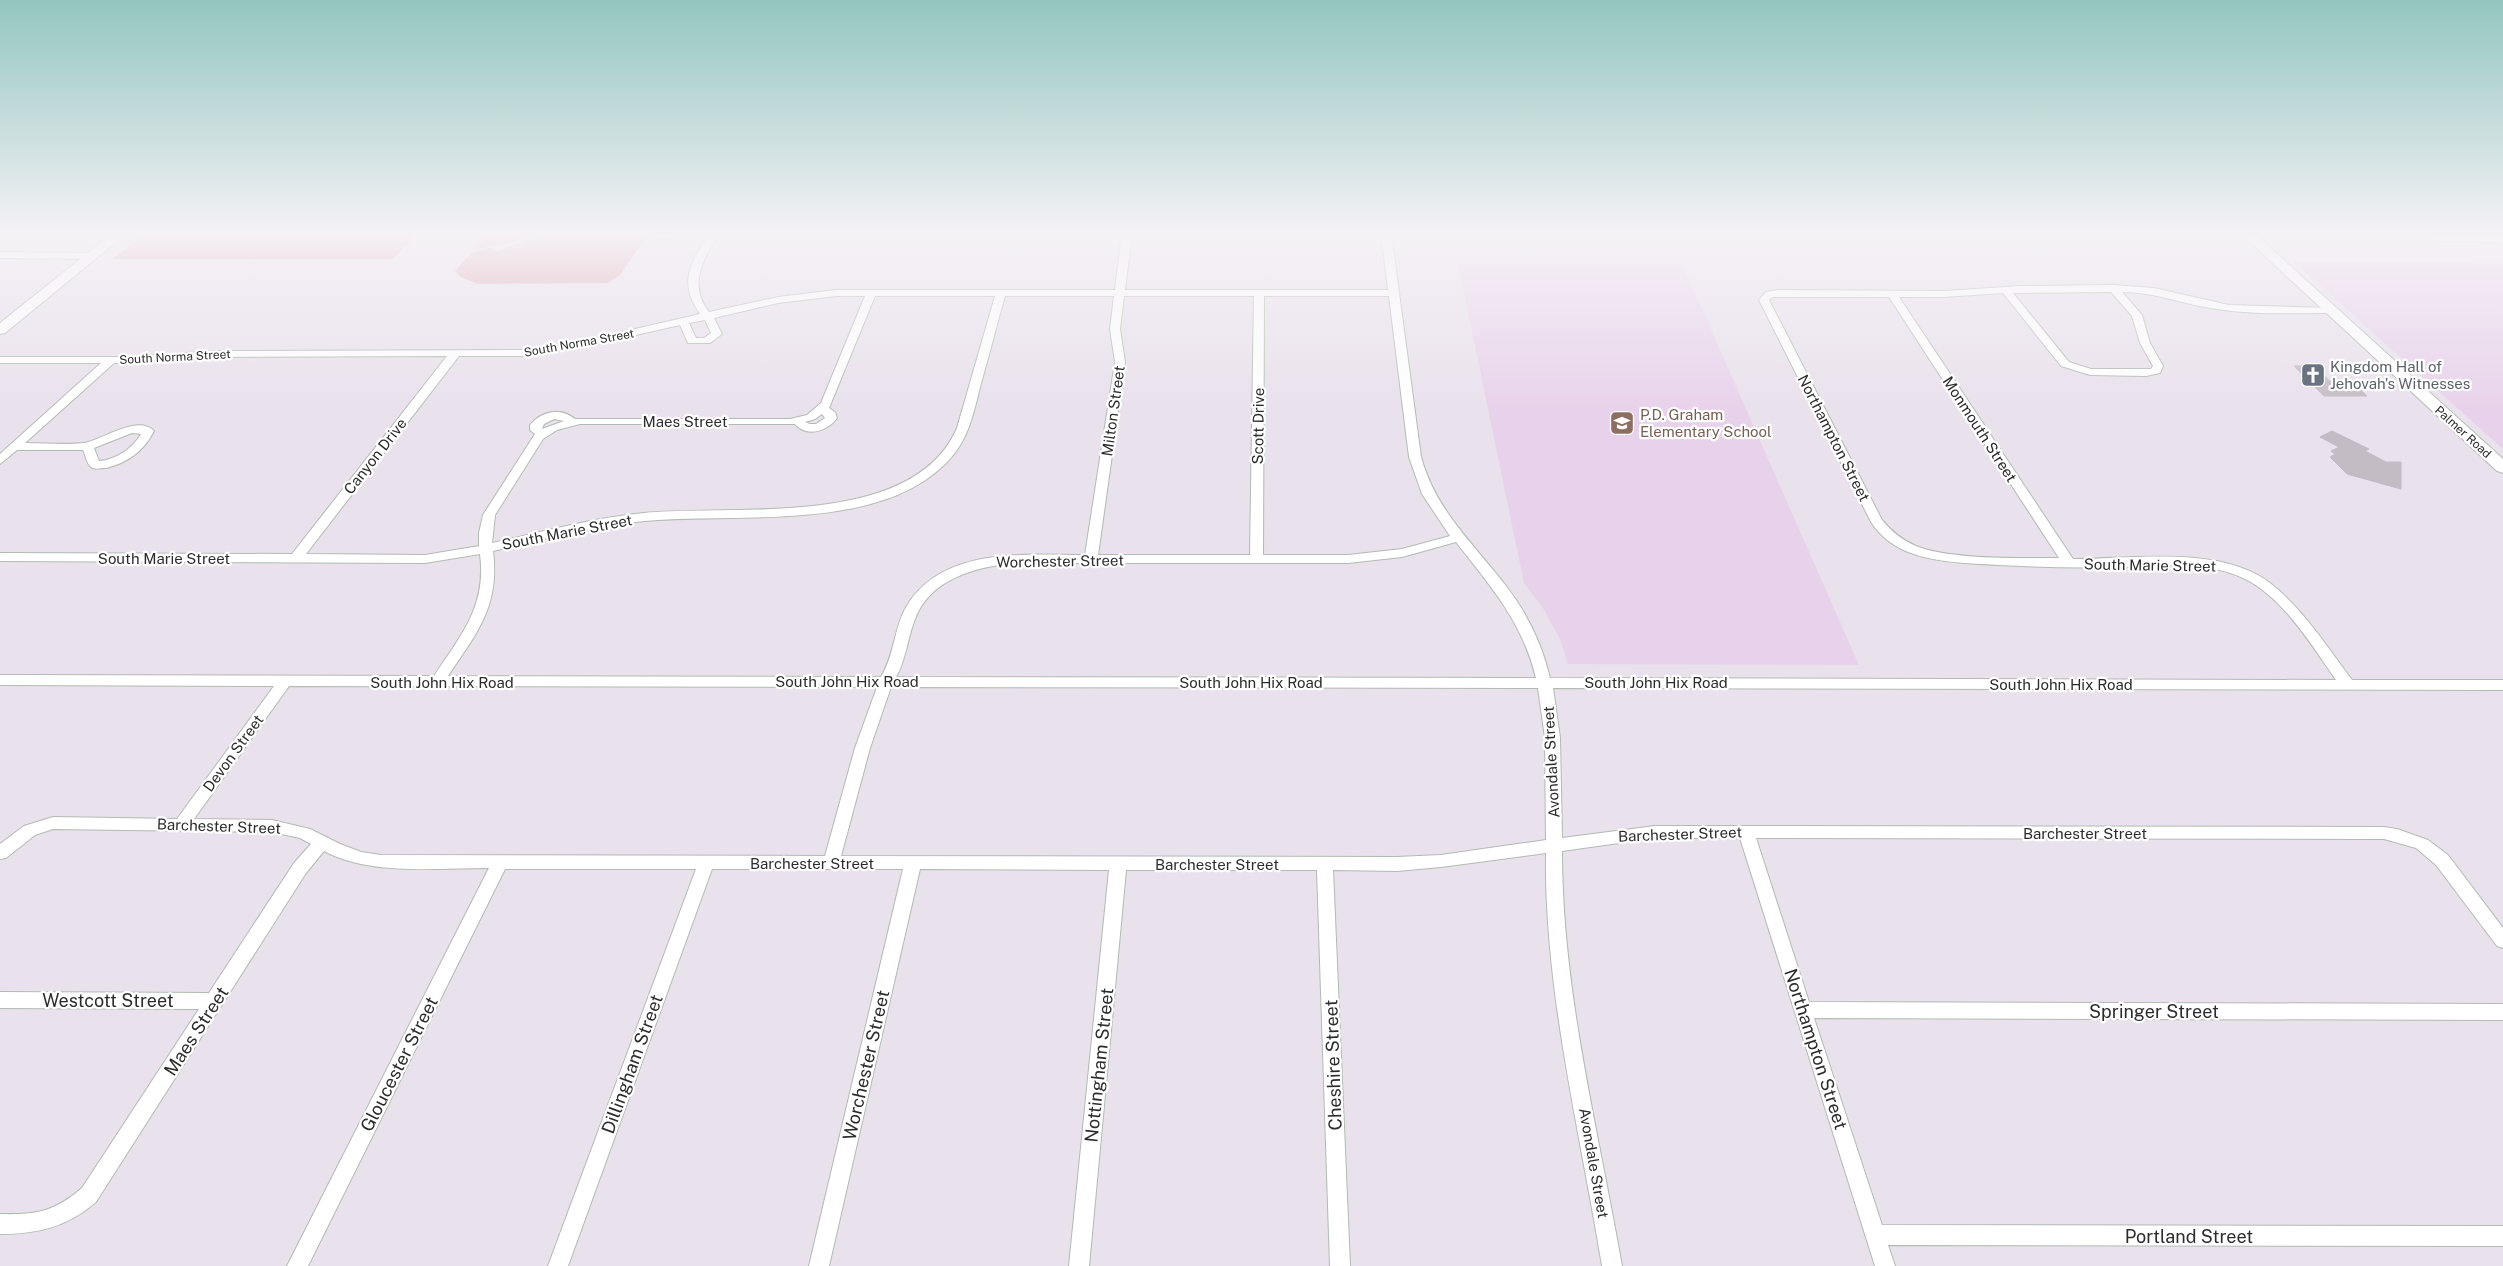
<svg xmlns="http://www.w3.org/2000/svg" width="2503" height="1266" font-family="'Public Sans',sans-serif">
<rect width="100%" height="100%" fill="#e9e1ec"/>
<!-- education -->
<path fill="#e8d2eb" d="M 2294,262 L 2503,263 L 2503,449 Z
M 1458,264 L 1682,264 L 1859,665 L 1568,664 L 1560,639 L 1543,608 L 1524,583 Z"/>
<!-- green -->
<path fill="#dba4ac" d="M 145,233 L 418,233 L 393,259 L 113,259 Z
M 485,233 L 531,233 C 515,246 495,244 477,249 L 473,247 Z
M 539,233 L 649,233 L 620,275 L 608,283 L 478,284 L 461,277 L 455,271 L 471,253 L 490,248 L 497,251 L 539,237 Z"/>
<!-- building -->
<path fill="#c3bcc5" stroke="#c5bac7" d="M 2294,366 L 2314,366 L 2332,383 L 2354,383 L 2367,396 L 2324,396 Z
M 2332,431 L 2369,449 L 2365,451 L 2386,462 L 2401,462 L 2401,489 L 2347,474 L 2330,457 L 2335,454 L 2331,451 L 2339,447 L 2320,437 Z"/>
<g fill="none" stroke-linecap="round" stroke-linejoin="round">
<defs>
<path id="street" d="M 650,233 L 767,233 L 762,236 L 717,237 C 701,262 689,286 709,312 L 778,297 L 836,290 L 1115,290 L 1122,233 L 1132,233 L 1125,290 L 1388,290 L 1381,233 L 1391,233 L 1421,457 C 1436,511 1473,543 1506,586 C 1527,613 1542,644 1550,678 L 2336,680 C 2312,646 2286,602 2249,581 C 2210,559 2158,566 2115,567 C 2076,568 2037,567 1998,565 C 1968,563 1937,563 1908,552 C 1893,546 1880,536 1871,522 L 1759,300 L 1766,292 L 1778,290 L 1944,291 L 2021,286 L 2113,285 L 2154,288 L 2229,305 L 2333,308 L 2334,310 L 2329,313 C 2292,313 2254,315 2217,309 C 2185,305 2155,292 2122,292 L 2142,315 L 2150,343 L 2163,366 L 2160,373 L 2146,376 L 2090,375 L 2061,366 L 2003,293 L 1944,297 L 1899,297 L 2073,559 C 2132,559 2221,545 2270,583 C 2303,609 2327,647 2352,680 L 2503,680 L 2503,690 L 1553,688 L 1560,738 L 1562,838 L 1655,826 L 1746,826 L 2384,827 L 2397,829 L 2428,840 L 2448,855 L 2503,928 L 2503,948 L 2497,946 L 2436,865 L 2416,848 L 2384,839 L 1756,838 L 1809,1002 L 2503,1004 L 2503,1020 L 1814,1018 L 1882,1225 L 2503,1226 L 2503,1246 L 1888,1245 L 1895,1266 L 1875,1266 L 1740,838 L 1655,838 L 1562,851 C 1562,991 1598,1129 1622,1266 L 1602,1266 C 1580,1131 1544,990 1546,853 L 1441,867 L 1397,871 L 1333,870 L 1350,1266 L 1330,1266 L 1317,870 L 1126,870 L 1089,1266 L 1069,1266 L 1109,870 L 920,869 L 829,1266 L 809,1266 L 903,869 L 712,869 L 568,1266 L 548,1266 L 696,869 L 505,869 L 308,1266 L 287,1266 L 489,868 C 437,868 371,876 324,851 L 306,873 L 96,1202 C 67,1227 38,1234 0,1234 L 0,1214 C 36,1215 54,1212 82,1188 L 199,1009 L 0,1008 L 0,992 L 209,993 L 294,863 L 311,844 L 300,838 L 272,832 L 53,829 L 35,835 L 6,858 L 0,859 L 0,844 L 24,826 L 53,817 L 177,819 L 274,686 L 0,685 L 0,675 L 434,676 C 461,635 487,606 480,554 L 425,563 L 0,561 L 0,553 L 292,554 L 447,356 L 218,357 L 114,363 L 25,443 C 45,443 65,445 84,443 C 103,440 137,414 154,431 C 144,451 127,463 106,468 C 102,468 94,470 91,467 C 87,464 85,454 83,450 L 17,450 L 0,464 L 0,454 L 101,363 L 0,363 L 0,357 L 124,357 L 218,351 L 524,350 L 583,341 L 700,314 C 679,284 689,265 707,237 L 653,238 L 648,235 ZM 2111,292 L 2132,316 L 2140,343 L 2153,366 L 2151,369 L 2091,369 L 2069,362 L 2013,293 ZM 836,296 L 865,296 L 821,403 L 807,415 L 790,419 L 575,419 C 561,407 541,411 530,425 L 530,430 L 535,434 L 483,515 L 479,533 L 479,546 L 425,555 L 306,554 L 459,356 L 524,356 L 583,347 L 680,325 L 688,343 L 710,343 L 722,334 L 714,318 L 778,303 ZM 875,296 L 995,296 L 957,428 C 913,530 734,504 644,513 C 592,518 543,532 492,543 L 495,515 L 543,439 L 557,430 L 580,424 L 795,424 C 807,438 828,431 837,418 L 835,412 L 829,408 ZM 1005,296 L 1114,296 L 1110,329 L 1115,362 L 1085,555 C 1025,555 940,546 905,609 C 894,630 894,656 881,677 L 448,676 C 477,633 500,606 493,551 C 543,539 593,526 645,521 C 737,512 889,535 954,454 C 971,433 975,405 982,380 C 990,352 997,324 1005,296 ZM 1124,296 L 1254,296 L 1250,555 L 1098,555 L 1125,362 L 1120,329 ZM 1264,296 L 1389,296 L 1409,457 L 1422,494 L 1450,536 L 1402,549 L 1348,555 L 1263,555 ZM 1773,297 L 1889,297 L 2059,558 C 2021,558 1951,560 1916,546 C 1902,540 1892,532 1882,520 L 1769,300 ZM 705,320 L 711,333 L 704,338 L 696,338 L 689,323 ZM 822,414 L 825,418 L 816,424 L 810,424 L 805,422 L 815,419 ZM 554,419 L 564,421 L 542,429 L 544,424 ZM 132,433 L 141,434 C 133,448 116,460 99,461 L 94,448 ZM 1456,542 C 1491,587 1522,621 1536,678 L 896,677 C 906,660 907,640 914,622 C 928,579 975,567 1015,563 L 1348,563 L 1402,557 ZM 289,686 L 877,687 L 855,748 L 825,856 L 381,855 L 361,852 L 340,844 L 310,829 L 272,820 L 194,819 ZM 891,687 L 1538,688 L 1545,738 L 1546,840 L 1441,855 L 1397,857 L 841,856 L 870,748 Z
M 2402,233 L 2503,236 L 2503,242 L 2434,241 Z
M 0,252 L 92,253 L 97,256 L 92,259 L 0,258 Z"/>
<path id="secondary" d="M 113,233 L 127,233 L 5,333 L 0,334 L 0,323 Z
M 2240,233 L 2254,233 L 2503,459 L 2503,473 L 2497,471 Z"/>
</defs>
<!-- street casing -->
<use href="#street" stroke="#b1bbb1" stroke-width="2"/>
<!-- secondary casing -->
<use href="#secondary" stroke="#b1bbb1" stroke-width="2"/>
<!-- street -->
<use href="#street" fill="#fff" fill-rule="evenodd"/>
<!-- secondary -->
<use href="#secondary" fill="#fff" fill-rule="evenodd"/>
</g>
<!-- sky -->
<linearGradient id="sky" x2="0" y2="1"><stop stop-color="#93c6bf"/><stop offset="0.57" stop-color="#f5f2f6"/><stop offset="1" stop-color="#f5f2f6" stop-opacity="0"/></linearGradient>
<rect width="2503" height="410" fill="url(#sky)"/>
<!-- icons -->
<defs>
<symbol id="church-square" viewBox="-11 -11 22 22"><rect x="-9" y="-9" width="18" height="18" rx="4" fill="#6b7280" stroke="#fff"/><path d="M-1.2-6h2.4v3.5h3.3v2.4h-3.3V6h-2.4V-.1h-3.3v-2.4h3.3Z" fill="#fff"/></symbol>
<symbol id="school-square" viewBox="-11 -11 22 22"><rect x="-9" y="-9" width="18" height="18" rx="4" fill="#8d6e63" stroke="#fff"/><path d="M0-5L7-2L0 1L-7-2ZM-4 1L0 2.5L4 1V4Q0 6-4 4Z" fill="#fff"/></symbol>
</defs>
<g fill-rule="evenodd">
<use href="#church-square" x="2299" y="361" width="28" height="28"/>
<use href="#school-square" x="1608" y="409" width="28" height="28"/>
</g>
<g text-anchor="middle" dominant-baseline="central" stroke-width="4.5" stroke-linejoin="round" paint-order="stroke">
<!-- far-street labels -->
<g font-size="12" fill="#2c2c2c" stroke="#fff">
<text transform="translate(579 343) rotate(-10)">South Norma Street</text>
<text transform="translate(175 357) rotate(-3)">South Norma Street</text>
<text transform="translate(2463 432) rotate(42)">Palmer Road</text>
</g>
<!-- worship labels -->
<g font-size="15" fill="#5b616d" stroke="#fff" text-anchor="start">
<text x="2330" y="366">Kingdom Hall of<tspan x="2330" dy="17">Jehovah's Witnesses</tspan></text>
</g>
<!-- street labels -->
<g font-size="15" fill="#2c2c2c" stroke="#fff">
<text transform="translate(1113 411) rotate(-82)">Milton Street</text>
<text x="685" y="421">Maes Street</text>
<text transform="translate(1258 426) rotate(-89)">Scott Drive</text>
<text transform="translate(1980 429) rotate(57)">Monmouth Street</text>
<text transform="translate(1834 438) rotate(63)">Northampton Street</text>
<text transform="translate(375 456) rotate(-52)">Canyon Drive</text>
<text transform="translate(567 532) rotate(-11)">South Marie Street</text>
<text x="164" y="558">South Marie Street</text>
<text transform="translate(1060 561) rotate(-1)">Worchester Street</text>
<text transform="translate(2150 565) rotate(1)">South Marie Street</text>
<text x="847" y="681">South John Hix Road</text>
<text x="442" y="682">South John Hix Road</text>
<text x="1251" y="682">South John Hix Road</text>
<text x="1656" y="682">South John Hix Road</text>
<text x="2061" y="684">South John Hix Road</text>
<text transform="translate(233 753) rotate(-54)">Devon Street</text>
<text transform="translate(1551 762) rotate(-93)">Avondale Street</text>
<text transform="translate(219 826) rotate(2)">Barchester Street</text>
<text x="2085" y="833">Barchester Street</text>
<text transform="translate(1680 834) rotate(-2)">Barchester Street</text>
<text x="812" y="863">Barchester Street</text>
<text x="1217" y="864">Barchester Street</text>
<text transform="translate(1594 1163) rotate(80)">Avondale Street</text>
</g>
<!-- education labels -->
<g font-size="15" fill="#785e54" stroke="#fff" text-anchor="start">
<text x="1640" y="414">P.D. Graham<tspan x="1640" dy="17">Elementary School</tspan></text>
</g>
<!-- near-street labels -->
<g font-size="18" fill="#2c2c2c" stroke="#fff">
<text x="108" y="1000">Westcott Street</text>
<text x="2154" y="1011">Springer Street</text>
<text transform="translate(196 1031) rotate(-57)">Maes Street</text>
<text transform="translate(1816 1049) rotate(72)">Northampton Street</text>
<text transform="translate(399 1064) rotate(-63)">Gloucester Street</text>
<text transform="translate(632 1064) rotate(-70)">Dillingham Street</text>
<text transform="translate(866 1065) rotate(-77)">Worchester Street</text>
<text transform="translate(1099 1065) rotate(-84)">Nottingham Street</text>
<text transform="translate(1333 1065) rotate(-92)">Cheshire Street</text>
<text x="2189" y="1236">Portland Street</text>
</g>
</g>
</svg>
